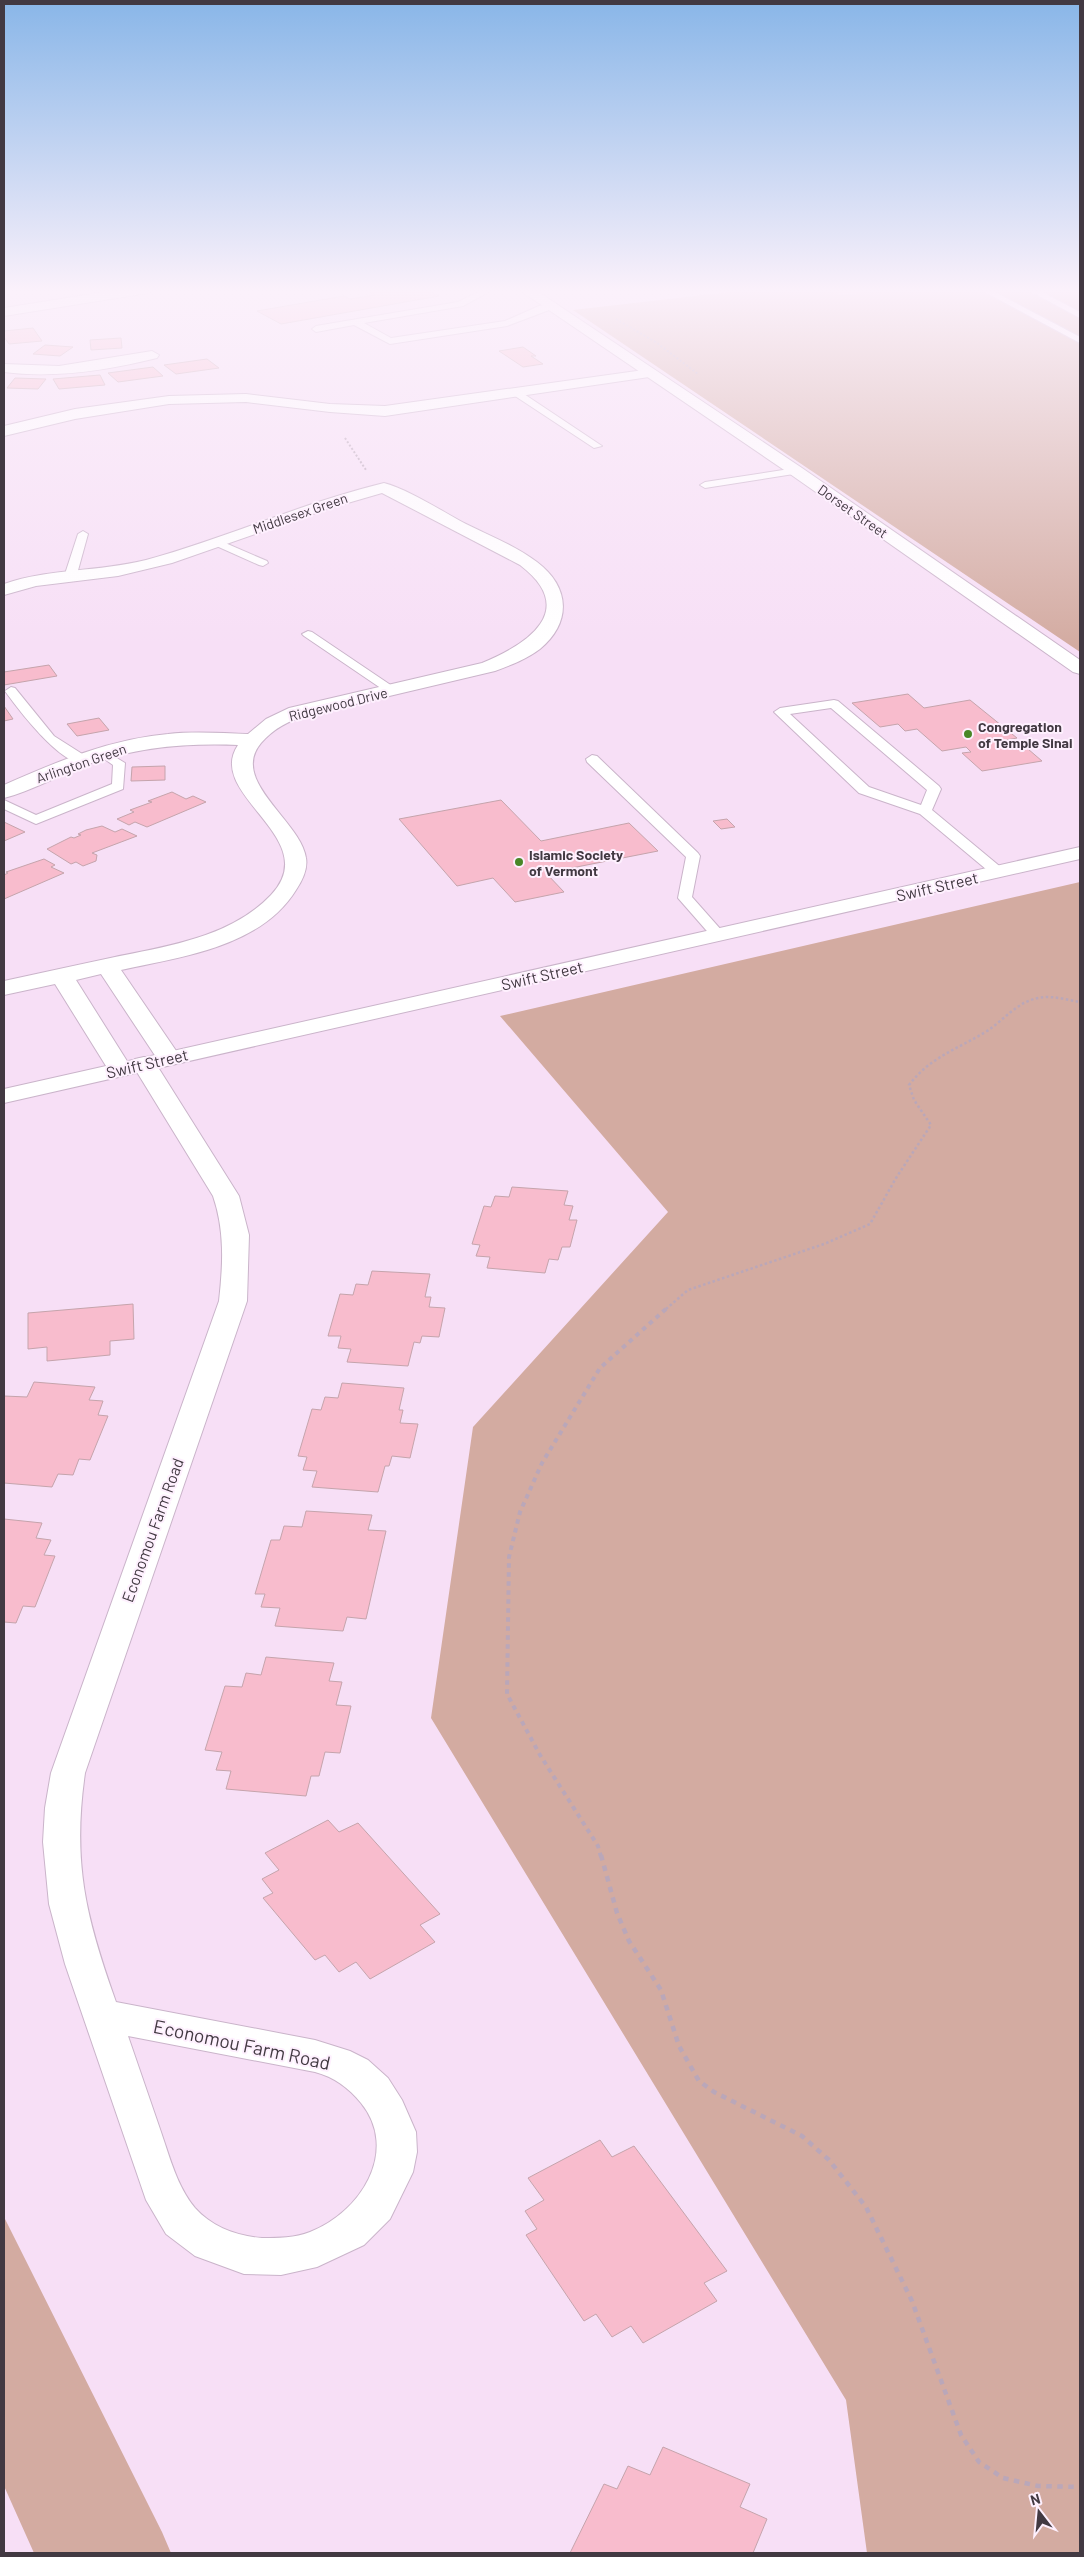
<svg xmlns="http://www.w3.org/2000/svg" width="1084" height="2557" font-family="Barlow,sans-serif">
<rect width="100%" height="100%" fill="#f7dff6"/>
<!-- green -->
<path fill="#d3aba1" d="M 756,289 L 1080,289 L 1080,652 L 573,310 Z
M 1080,882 L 1080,2553 L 867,2553 L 846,2400 L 431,1718 L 473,1427 L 668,1212 L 500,1016 Z
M 4,2217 L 162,2532 L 171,2553 L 34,2553 L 4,2486 Z"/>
<!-- building -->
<path fill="#f8bccd" stroke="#c5a4ac" d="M 387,289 L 425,289 L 439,296 L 281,324 L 257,311 L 344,296 L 350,299 L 375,295 L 369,292 Z
M 848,289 L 852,290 L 868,293 L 837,296 L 837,290 Z
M 33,328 L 42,341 L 9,344 L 4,337 L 4,331 Z
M 121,338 L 122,348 L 91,350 L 90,340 Z
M 45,345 L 73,347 L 60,356 L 33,354 Z
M 523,347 L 536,356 L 531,356 L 543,364 L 523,367 L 499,351 Z
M 207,359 L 219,368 L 176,374 L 164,365 Z
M 153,367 L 163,376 L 118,382 L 108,373 Z
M 100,375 L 105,385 L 59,389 L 53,379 Z
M 15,378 L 46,379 L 38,389 L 7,388 Z
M 49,665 L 57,676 L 4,685 L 4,672 Z
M 908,694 L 924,708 L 970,700 L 1017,738 L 1001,741 L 1008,746 L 1021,743 L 1042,761 L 982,771 L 962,753 L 971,752 L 966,747 L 942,751 L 917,729 L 905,731 L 898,724 L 880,727 L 852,703 Z
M 4,706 L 13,719 L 4,721 Z
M 99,718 L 109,730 L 77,736 L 67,724 Z
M 165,766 L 165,780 L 131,781 L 132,767 Z
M 172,792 L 186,799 L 193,796 L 206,802 L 147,827 L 135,822 L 129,825 L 117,819 L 134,812 L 130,810 L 152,802 L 148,801 Z
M 501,800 L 541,841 L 629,823 L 658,851 L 546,873 L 564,892 L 515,902 L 493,878 L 457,886 L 399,819 Z
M 727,819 L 735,827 L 721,829 L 713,821 Z
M 4,822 L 25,832 L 4,841 Z
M 102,826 L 115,832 L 122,829 L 137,836 L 92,853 L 97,855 L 96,861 L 83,866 L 76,862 L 71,864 L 47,849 L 71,837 L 74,838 L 81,835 L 78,834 L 86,830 Z
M 44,859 L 55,865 L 51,867 L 64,873 L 4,899 L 4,875 L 8,873 L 6,872 Z
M 512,1187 L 568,1191 L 564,1205 L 573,1206 L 569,1220 L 577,1220 L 570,1247 L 562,1247 L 558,1260 L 549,1259 L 545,1273 L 487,1268 L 490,1257 L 476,1256 L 480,1245 L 472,1244 L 484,1206 L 491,1207 L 495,1196 L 509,1197 Z
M 372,1271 L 430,1274 L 425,1297 L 431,1297 L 429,1307 L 445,1308 L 439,1337 L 422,1336 L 420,1343 L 414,1342 L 408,1366 L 347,1362 L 351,1349 L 338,1348 L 341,1336 L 328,1336 L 340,1294 L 353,1295 L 356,1284 L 368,1285 Z
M 133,1304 L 134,1339 L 110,1341 L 110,1355 L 47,1361 L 47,1347 L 28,1349 L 28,1313 Z
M 34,1382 L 95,1387 L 89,1400 L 103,1401 L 98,1415 L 108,1416 L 90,1460 L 79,1459 L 73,1475 L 58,1474 L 52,1487 L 4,1483 L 4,1396 L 27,1397 Z
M 342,1383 L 404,1388 L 399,1410 L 403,1410 L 400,1423 L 418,1424 L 410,1458 L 392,1456 L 389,1466 L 385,1466 L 378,1492 L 312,1487 L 317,1471 L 303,1470 L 307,1457 L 298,1456 L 312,1409 L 321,1410 L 325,1397 L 338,1398 Z
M 306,1511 L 372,1515 L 368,1530 L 386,1531 L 366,1619 L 347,1617 L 343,1631 L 275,1626 L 280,1608 L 261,1607 L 265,1594 L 255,1594 L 271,1540 L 280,1540 L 284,1526 L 302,1527 Z
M 4,1519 L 42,1523 L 36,1538 L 51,1540 L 44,1555 L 55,1556 L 35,1607 L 23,1606 L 16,1623 L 4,1622 Z
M 266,1657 L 334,1663 L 329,1681 L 342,1682 L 336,1705 L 351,1706 L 340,1753 L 325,1752 L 319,1776 L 311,1776 L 306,1796 L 226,1789 L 231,1771 L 216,1770 L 222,1752 L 205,1750 L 225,1686 L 242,1687 L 246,1673 L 261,1675 Z
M 328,1820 L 339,1832 L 358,1823 L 440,1914 L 420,1925 L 435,1942 L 370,1979 L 356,1962 L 339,1972 L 325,1955 L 315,1960 L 263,1898 L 273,1893 L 262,1879 L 279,1870 L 265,1853 Z
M 600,2140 L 612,2157 L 634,2146 L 727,2271 L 704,2283 L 717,2301 L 643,2343 L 631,2326 L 612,2337 L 596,2314 L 584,2321 L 526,2235 L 537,2229 L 525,2211 L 544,2200 L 528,2178 Z
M 663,2447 L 750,2484 L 740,2507 L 767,2519 L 753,2553 L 570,2553 L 604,2484 L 617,2489 L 628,2466 L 650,2475 Z"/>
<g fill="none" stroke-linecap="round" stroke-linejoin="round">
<defs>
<path id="lane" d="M 484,289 L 494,289 L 463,306 L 364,323 L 391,338 L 505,321 L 539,306 L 553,304 L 557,307 L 507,326 L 390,344 L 354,325 L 316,332 L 312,329 L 316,326 L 458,302 Z
M 979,289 L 989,289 L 1080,337 L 1080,343 Z
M 1026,289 L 1036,289 L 1080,312 L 1080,318 Z
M 515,389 L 518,390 L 602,446 L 594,448 L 512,394 L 510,392 Z
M 796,468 L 800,469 L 800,473 L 705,488 L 700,485 L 705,482 Z
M 83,531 L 88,534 L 77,574 L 71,577 L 67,576 L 65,574 L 78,534 Z
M 216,539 L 267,561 L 268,563 L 263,566 L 259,565 L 212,544 L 212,540 Z
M 308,631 L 312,632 L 398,690 L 392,694 L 388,693 L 304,636 L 302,634 Z
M 11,687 L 15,688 L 54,736 L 87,757 L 88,760 L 87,763 C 63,769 18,709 5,691 Z
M 834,700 L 838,701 L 939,786 L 941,789 L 932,810 L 1003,869 L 1005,872 L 1003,875 L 993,875 L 920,814 L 859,793 L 774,712 L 780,708 ZM 831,708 L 927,790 L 921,805 L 869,787 L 790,714 Z
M 102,749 L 125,763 L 123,789 L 36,824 L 4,809 L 4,800 L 36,815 L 112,784 L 113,765 L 96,753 Z
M 592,755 L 597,756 L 698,853 L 700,856 L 692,897 L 723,932 L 725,935 L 723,938 L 713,938 L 678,898 L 686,857 L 587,762 L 586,759 Z"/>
<path id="street" d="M 123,289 L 155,289 L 148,293 L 4,316 L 4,308 Z
M 152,351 L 159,355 L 157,358 C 108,370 54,379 4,372 L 4,364 L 59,366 Z
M 651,369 L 658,373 L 656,376 L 385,416 L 330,412 L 246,402 L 169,404 L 75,419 L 4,436 L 4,426 L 75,409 L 169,396 L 246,394 L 330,404 L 385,406 Z
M 384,483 C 408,489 443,512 466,524 C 490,536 516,546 537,562 C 570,587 572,622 540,649 C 527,659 511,665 495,671 L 309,715 C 290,720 274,728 261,743 C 229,781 301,821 306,858 C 308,869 302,881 296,890 C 261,947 181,957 121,970 L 181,1058 L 178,1063 L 169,1065 L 160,1063 L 101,974 L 76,980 L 132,1069 L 129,1074 L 120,1076 L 111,1074 L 55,984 L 4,995 L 4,981 C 41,973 77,965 115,957 C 168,946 231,937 271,895 C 325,838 204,795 238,745 C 185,743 137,747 86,765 C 59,775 32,791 4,798 L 4,785 C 56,762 110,739 168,734 C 194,731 221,733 248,734 L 266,719 L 289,708 L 482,663 C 528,644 579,610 520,565 L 382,493 L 327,509 L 172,563 L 118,576 L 36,586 L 4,595 L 4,584 C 50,568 99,572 146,560 C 226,538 302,503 384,483 Z
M 144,1057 L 153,1059 L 156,1064 L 239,1196 L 249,1235 L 247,1301 L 85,1773 C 72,1863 86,1918 116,2002 L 315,2040 L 350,2051 L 368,2060 L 388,2078 L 402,2100 L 416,2132 L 417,2152 L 413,2172 L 390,2219 L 364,2245 L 317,2267 L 281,2275 L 244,2274 L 195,2256 L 166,2234 L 146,2200 L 65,1964 L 49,1904 L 43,1842 L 45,1808 L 51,1773 L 219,1301 C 223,1265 225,1231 213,1196 L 132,1064 L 135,1059 ZM 128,2036 L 315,2072 C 334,2077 349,2088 361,2103 C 400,2151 360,2213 310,2232 C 295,2238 278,2238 262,2238 C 237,2236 212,2227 195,2208 C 177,2186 170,2158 161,2132 C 150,2100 139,2068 128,2036 Z"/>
<path id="secondary" d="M 518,289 L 534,289 L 802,468 L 1080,660 L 1080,674 L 1073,672 L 790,474 Z
M 1080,847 L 1080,859 L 4,1103 L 4,1089 Z"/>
</defs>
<!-- lane casing -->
<use href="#lane" stroke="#cab4ca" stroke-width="2"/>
<!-- street casing -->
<use href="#street" stroke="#cab4ca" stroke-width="2"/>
<!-- secondary casing -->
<use href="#secondary" stroke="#cab4ca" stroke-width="2"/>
<!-- path-far3 -->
<path stroke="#baa7b9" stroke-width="2" stroke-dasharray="2 2" stroke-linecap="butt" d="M 173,291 L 184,289
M 616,319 L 657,343 L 698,374
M 345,438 L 366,470"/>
<!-- path-far2 -->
<path stroke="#baa7b9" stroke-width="2.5" stroke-dasharray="2.5 2.5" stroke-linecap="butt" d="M 666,1309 L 688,1290 L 824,1244 L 870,1224 L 896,1178 L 931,1125 L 914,1100 L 909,1085 C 930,1057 958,1049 987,1031 C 1004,1020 1017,1002 1038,998 C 1052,995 1067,1000 1080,1002"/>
<!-- path-far1 -->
<path stroke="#baa7b9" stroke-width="4" stroke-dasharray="4.5 4.5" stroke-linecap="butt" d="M 601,1857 L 598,1846 L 540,1755 L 507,1694 L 509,1557 L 520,1512 L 542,1463 L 600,1368 L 667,1308"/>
<!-- path -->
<path stroke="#baa7b9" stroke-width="4.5" stroke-dasharray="5.5 5.5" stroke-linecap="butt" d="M 601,1855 L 617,1913 L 629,1941 L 661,1990 L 679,2046 L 699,2081 L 714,2092 L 802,2136 L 829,2160 L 866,2207 L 912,2301 L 961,2435 L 979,2462 L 1003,2478 L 1038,2486 L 1080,2487"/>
<!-- lane -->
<use href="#lane" fill="#fff" fill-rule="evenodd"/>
<!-- street -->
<use href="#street" fill="#fff" fill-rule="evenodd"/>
<!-- secondary -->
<use href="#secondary" fill="#fff" fill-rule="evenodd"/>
</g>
<!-- sky -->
<linearGradient id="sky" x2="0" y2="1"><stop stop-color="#89b6e8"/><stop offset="0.45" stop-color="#fbf1fb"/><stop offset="1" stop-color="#fbf1fb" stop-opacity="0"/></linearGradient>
<rect width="1084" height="647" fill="url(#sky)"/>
<!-- markers -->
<g fill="#498727" stroke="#fef0fe" stroke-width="2">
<circle cx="968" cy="734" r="5"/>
<circle cx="519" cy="862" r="5"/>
</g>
<g text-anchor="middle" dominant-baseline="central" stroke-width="4" stroke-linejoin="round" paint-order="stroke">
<!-- far-street labels -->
<g font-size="14" fill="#423942" stroke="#fef0fe">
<text transform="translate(853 511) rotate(35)">Dorset Street</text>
<text transform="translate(300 513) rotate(-19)">Middlesex Green</text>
<text transform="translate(338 704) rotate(-14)">Ridgewood Drive</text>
<text transform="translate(81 763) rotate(-19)">Arlington Green</text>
</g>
<!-- far-poi labels -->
<g font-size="14" font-weight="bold" fill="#423942" stroke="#fef0fe" text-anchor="start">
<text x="978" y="726">Congregation<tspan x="978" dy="16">of Temple Sinai</tspan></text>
<text x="529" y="854">Islamic Society<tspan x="529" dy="16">of Vermont</tspan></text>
</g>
<!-- street labels -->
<g font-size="16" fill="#423942" stroke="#fef0fe">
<text transform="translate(937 886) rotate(-13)">Swift Street</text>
<text transform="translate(542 975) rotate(-13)">Swift Street</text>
<text transform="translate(147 1063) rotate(-13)">Swift Street</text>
<text transform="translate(152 1530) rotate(-70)">Economou Farm Road</text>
</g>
<!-- near-street labels -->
<g font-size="19" fill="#423942" stroke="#fef0fe">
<text transform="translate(242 2044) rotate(12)">Economou Farm Road</text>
</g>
</g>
<!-- border -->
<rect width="1084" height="2557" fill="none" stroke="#423942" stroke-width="10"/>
<!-- north arrow -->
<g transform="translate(1039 2512) rotate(344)" stroke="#fef0fe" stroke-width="4" paint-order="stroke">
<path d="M0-4L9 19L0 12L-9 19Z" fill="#423942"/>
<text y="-8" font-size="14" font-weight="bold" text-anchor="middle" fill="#423942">N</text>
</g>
</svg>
